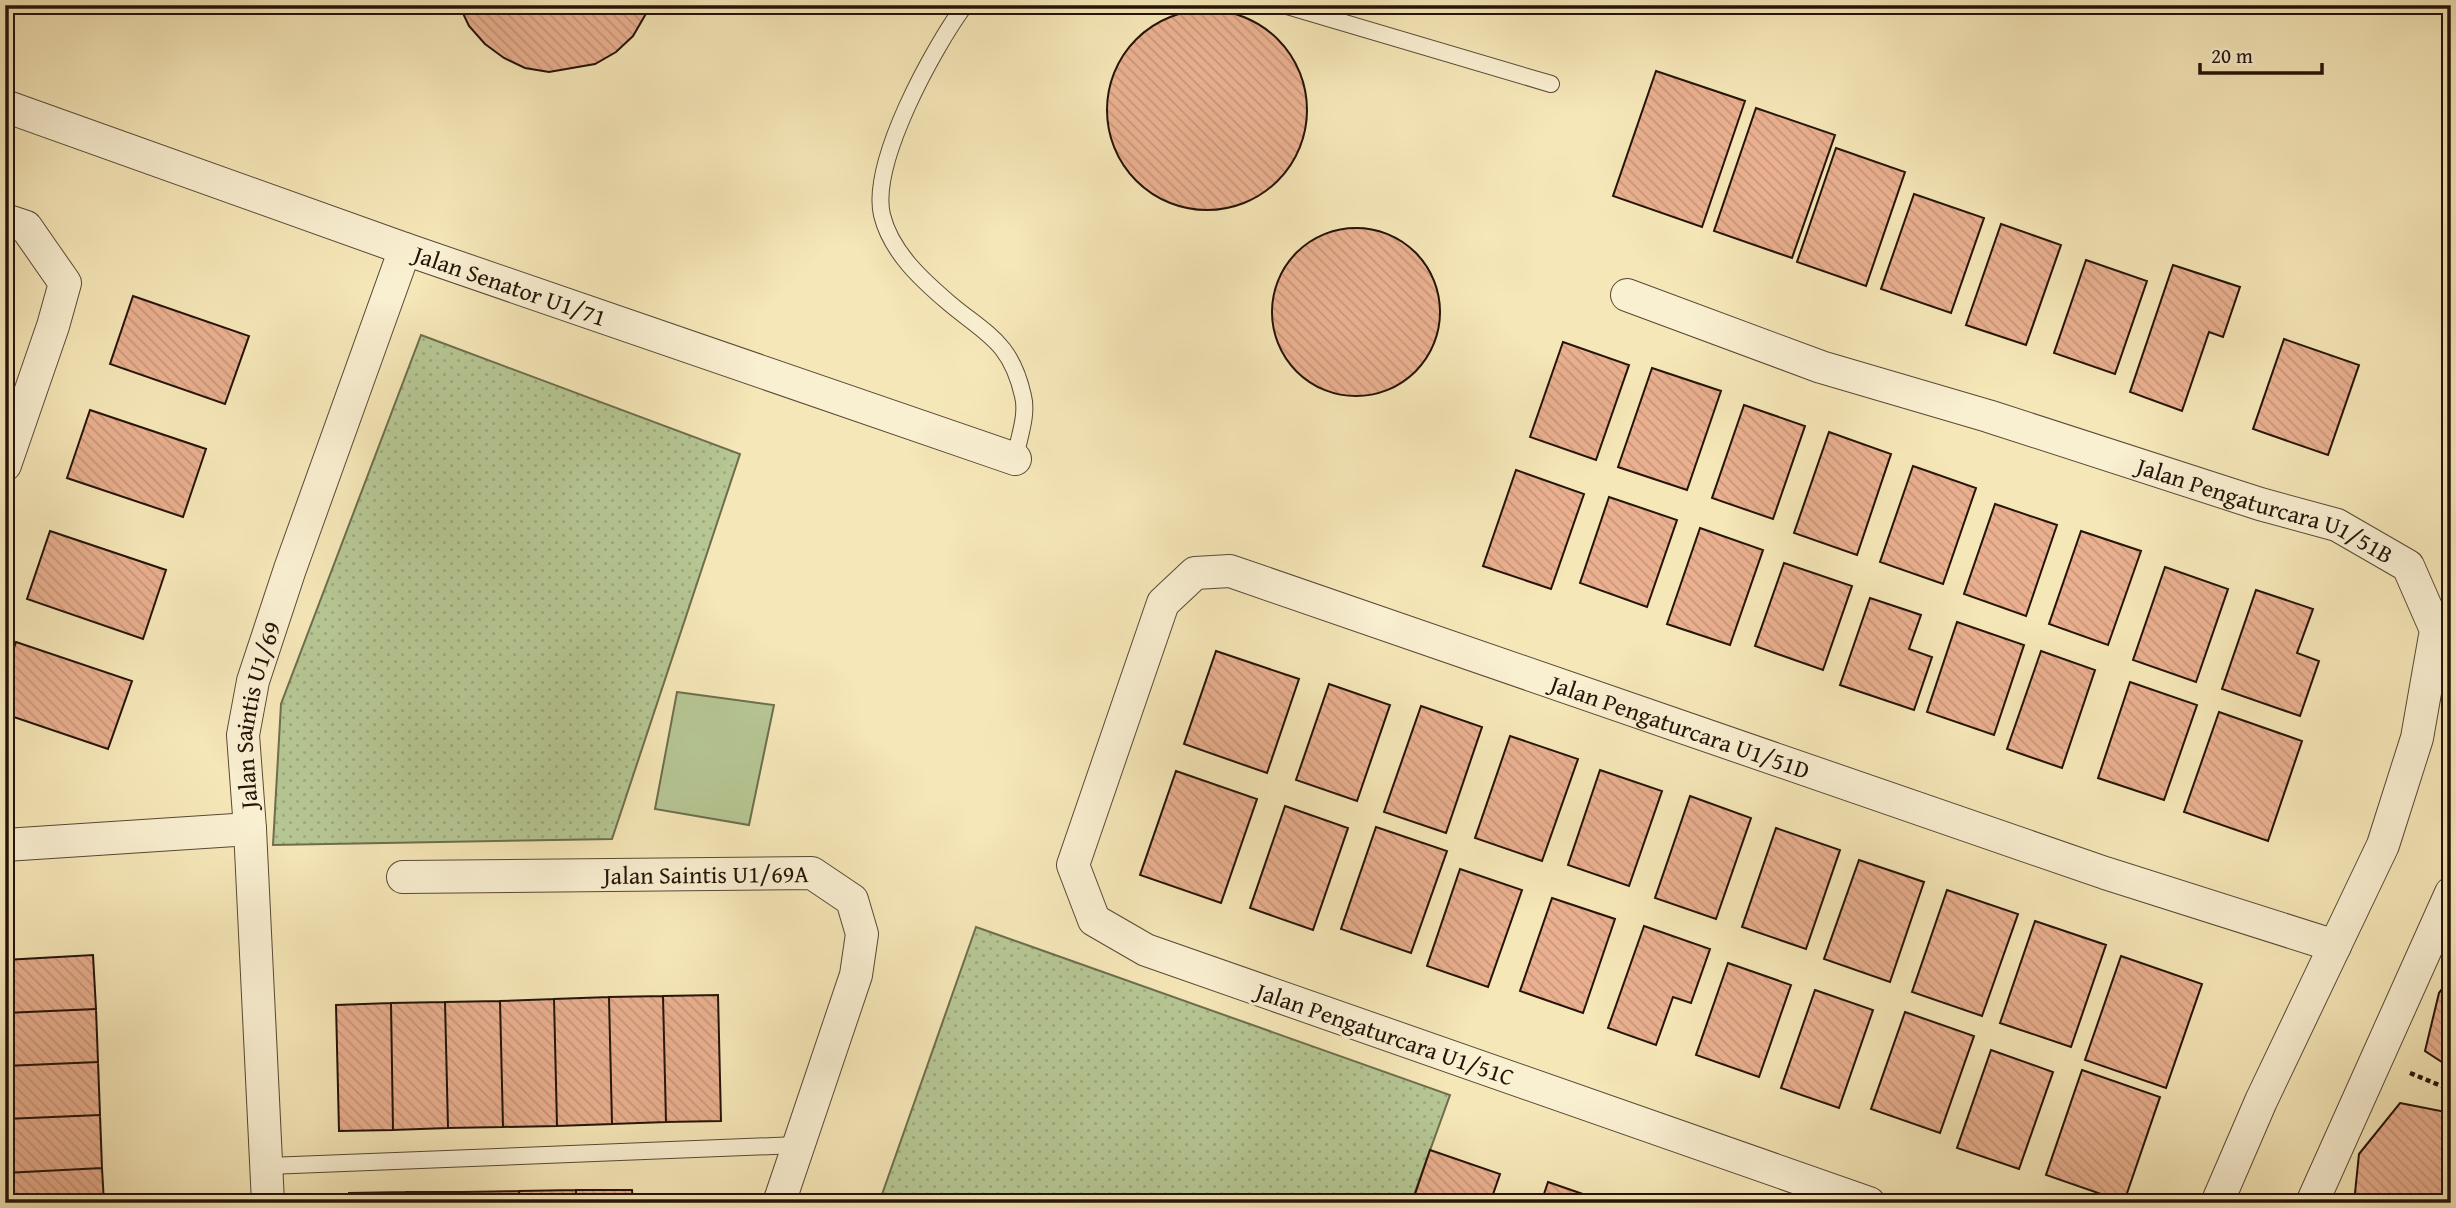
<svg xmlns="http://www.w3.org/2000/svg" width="2456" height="1208" font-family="'Gentium Book Plus',serif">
<defs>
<pattern id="grass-dots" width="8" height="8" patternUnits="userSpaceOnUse" patternTransform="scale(1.75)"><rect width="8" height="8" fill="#b6c794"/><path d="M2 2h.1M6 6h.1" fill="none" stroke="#9caa7e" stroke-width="1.8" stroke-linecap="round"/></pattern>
<pattern id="building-back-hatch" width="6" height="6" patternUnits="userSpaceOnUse" patternTransform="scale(1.75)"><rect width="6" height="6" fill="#eab090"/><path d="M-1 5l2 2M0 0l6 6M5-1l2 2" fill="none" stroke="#c9967b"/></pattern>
</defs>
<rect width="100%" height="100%" fill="#f6e7b8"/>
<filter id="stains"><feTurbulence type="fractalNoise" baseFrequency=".00286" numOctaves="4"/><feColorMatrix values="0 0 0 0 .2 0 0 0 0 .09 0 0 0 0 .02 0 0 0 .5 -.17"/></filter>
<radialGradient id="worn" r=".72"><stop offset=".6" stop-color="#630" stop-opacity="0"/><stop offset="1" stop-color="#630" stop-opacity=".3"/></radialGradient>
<!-- grass -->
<path fill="url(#grass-dots)" stroke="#6d6e4e" stroke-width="2" d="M 421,335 L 740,454 L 612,839 L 273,845 L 281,704 Z
M 976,927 L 1450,1095 L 1411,1203 L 879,1203 Z"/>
<!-- garden -->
<path fill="#b6c794" stroke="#6d6e4e" stroke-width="2" d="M 677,692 L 774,705 L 749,825 L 655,809 Z"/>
<!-- building -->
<path fill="url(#building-back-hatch)" stroke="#241409" stroke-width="2" d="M 459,5 L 651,5 L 633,36 L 616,52 L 595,64 L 549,72 L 525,68 L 504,58 L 485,44 L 469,26 Z
M1107 110a100 100 0 1 1 200 0a100 100 0 1 1-200 0Z
M 1656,71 L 1745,101 L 1702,227 L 1613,196 Z
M 1756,108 L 1835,135 L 1792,258 L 1714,231 Z
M 1836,148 L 1905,172 L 1866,286 L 1797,262 Z
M 1914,194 L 1984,218 L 1951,313 L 1881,289 Z
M 2001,224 L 2061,245 L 2026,345 L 1966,325 Z
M1272 312a84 84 0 1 1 168 0a84 84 0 1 1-168 0Z
M 2086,260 L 2147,281 L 2115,374 L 2054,353 Z
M 2173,265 L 2240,287 L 2223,337 L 2209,332 L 2182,411 L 2130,392 Z
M 133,296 L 249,336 L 225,404 L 110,364 Z
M 2284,339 L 2359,365 L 2328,455 L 2253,429 Z
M 1563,342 L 1629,365 L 1596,460 L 1530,437 Z
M 1652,368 L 1721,391 L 1687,490 L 1618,467 Z
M 1744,405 L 1805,426 L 1773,519 L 1712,498 Z
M 90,410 L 206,449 L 183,517 L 67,478 Z
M 1829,432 L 1891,454 L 1857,555 L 1794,533 Z
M 1913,466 L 1976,488 L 1943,584 L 1880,562 Z
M 1516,470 L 1584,494 L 1551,589 L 1483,566 Z
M 1609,497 L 1677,520 L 1647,607 L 1580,583 Z
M 1995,504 L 2057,525 L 2026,616 L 1964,594 Z
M 1700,528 L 1763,550 L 1730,645 L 1667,624 Z
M 50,531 L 166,570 L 143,639 L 27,599 Z
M 2081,531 L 2141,551 L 2108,645 L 2049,624 Z
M 1784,563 L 1852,586 L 1823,670 L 1755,646 Z
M 2165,567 L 2228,589 L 2196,682 L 2133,660 Z
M 2256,590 L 2313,609 L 2297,653 L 2319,661 L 2300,716 L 2222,689 Z
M 1870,598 L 1921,615 L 1909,649 L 1932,657 L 1914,710 L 1840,685 Z
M 1957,622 L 2024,645 L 1994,735 L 1927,712 Z
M 16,642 L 132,681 L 108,749 L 5,714 L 5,674 Z
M 1216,651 L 1299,679 L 1267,773 L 1184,744 Z
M 2041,651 L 2095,670 L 2062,768 L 2007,749 Z
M 2130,682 L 2197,705 L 2164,800 L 2098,778 Z
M 1329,684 L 1390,705 L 1357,801 L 1296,780 Z
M 1421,706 L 1482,727 L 1446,833 L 1384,812 Z
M 2219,712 L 2302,741 L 2268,841 L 2184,812 Z
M 1510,736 L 1578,759 L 1542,861 L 1475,838 Z
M 1600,770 L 1662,791 L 1629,886 L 1568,865 Z
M 1176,771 L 1257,799 L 1221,903 L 1140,875 Z
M 1690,796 L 1751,818 L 1716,919 L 1655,898 Z
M 1285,806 L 1348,828 L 1313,930 L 1250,908 Z
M 1376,827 L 1447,851 L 1411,953 L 1341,929 Z
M 1776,828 L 1840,850 L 1806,949 L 1742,927 Z
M 1859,860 L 1924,882 L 1890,982 L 1824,959 Z
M 1460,869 L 1522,890 L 1488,987 L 1427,966 Z
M 1947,890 L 2018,914 L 1982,1016 L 1912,992 Z
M 1552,898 L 1615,919 L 1583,1013 L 1520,991 Z
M 2035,921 L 2106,945 L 2071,1047 L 2000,1023 Z
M 1644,926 L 1710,949 L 1691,1003 L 1673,997 L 1656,1045 L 1608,1028 Z
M 93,955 L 96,1009 L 5,1013 L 5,960 Z
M 2121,956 L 2202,984 L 2166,1088 L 2085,1060 Z
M 1728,963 L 1791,985 L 1759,1077 L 1696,1055 Z
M 2451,977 L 2451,1068 L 2425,1051 L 2439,993 Z
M 1815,990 L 1873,1010 L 1839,1108 L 1781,1088 Z
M 718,995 L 721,1121 L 666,1122 L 663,996 Z
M 663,996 L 666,1122 L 612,1124 L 609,997 Z
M 609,997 L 612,1124 L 557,1126 L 554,999 Z
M 554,999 L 557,1126 L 503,1127 L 500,1001 Z
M 500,1001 L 503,1127 L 448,1128 L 445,1002 Z
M 445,1002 L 448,1128 L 393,1130 L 391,1003 Z
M 391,1003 L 393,1130 L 339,1131 L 336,1005 Z
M 96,1009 L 98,1062 L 5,1066 L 5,1013 Z
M 1905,1012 L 1974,1036 L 1940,1133 L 1871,1109 Z
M 1991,1050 L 2053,1072 L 2019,1169 L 1957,1148 Z
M 98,1062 L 100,1115 L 5,1119 L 5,1066 Z
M 2082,1070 L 2160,1097 L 2124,1202 L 2046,1175 Z
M 2400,1103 L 2451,1113 L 2451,1203 L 2354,1203 L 2359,1154 Z
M 100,1115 L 102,1168 L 5,1173 L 5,1119 Z
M 1430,1150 L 1500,1174 L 1490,1203 L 1412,1203 Z
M 102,1168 L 104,1203 L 5,1203 L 5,1173 Z
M 1548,1182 L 1606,1202 L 1606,1203 L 1541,1203 Z
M 576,1190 L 632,1190 L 633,1203 L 576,1203 Z
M 576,1190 L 576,1203 L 519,1203 L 519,1191 Z
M 519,1191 L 519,1203 L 463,1203 L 463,1192 Z
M 406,1192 L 406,1203 L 349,1203 L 349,1193 Z
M 406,1192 L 463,1192 L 463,1203 L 406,1203 Z"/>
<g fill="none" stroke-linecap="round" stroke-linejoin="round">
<defs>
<path id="service" d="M 965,5 C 933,48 870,163 882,215 C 891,252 922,280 949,303 C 987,335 1011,342 1023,396 C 1028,416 1018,439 1015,459
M 1284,5 L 1551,84
M 268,1166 L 797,1145"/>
<g id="minor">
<path id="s1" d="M 5,106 L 405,249 L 1015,459"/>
<path d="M 5,220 L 26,227 L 65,283 L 53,326 L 5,465"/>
<path id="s2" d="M 1627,295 L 1821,367 L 1988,416 L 2260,504 L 2337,525 L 2408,566 L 2436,630 L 2417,738 L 2383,845 L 2261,1101 L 2217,1203"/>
<path d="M 5,845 L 250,829"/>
<path id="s3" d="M 403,877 L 812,873 L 852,900 L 862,934 L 856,975 L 779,1203"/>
<path id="s4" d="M 268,1203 L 250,829 L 243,735 L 253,681 L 290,569 L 405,249"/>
<path id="s5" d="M 1869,1203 L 1146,950 L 1094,920 L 1073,865 L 1163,603 L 1195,573 L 1230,571 L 2105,873 L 2335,946"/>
<path d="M 2312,1203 L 2451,893"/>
</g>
</defs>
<!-- service casing -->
<use href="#service" stroke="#584935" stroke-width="18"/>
<!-- minor casing -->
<use href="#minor" stroke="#584935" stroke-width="34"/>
<!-- path -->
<path stroke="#241409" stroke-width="4.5" stroke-dasharray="5 3.5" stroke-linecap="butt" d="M 2410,1073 L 2451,1090"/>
<!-- service -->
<use href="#service" stroke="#f9efd1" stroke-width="16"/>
<!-- minor -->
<use href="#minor" stroke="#f9efd1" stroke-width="32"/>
</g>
<g text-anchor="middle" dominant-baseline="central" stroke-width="6" stroke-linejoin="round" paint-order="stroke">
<!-- street labels -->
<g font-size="24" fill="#241409" stroke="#f9efd1">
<text stroke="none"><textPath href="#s1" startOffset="536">Jalan Senator U1/71</textPath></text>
<text stroke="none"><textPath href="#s2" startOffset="674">Jalan Pengaturcara U1/51B</textPath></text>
<text stroke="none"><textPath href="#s4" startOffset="490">Jalan Saintis U1/69</textPath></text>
<text stroke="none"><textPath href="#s5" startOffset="1717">Jalan Pengaturcara U1/51D</textPath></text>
<text stroke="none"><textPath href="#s3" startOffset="303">Jalan Saintis U1/69A</textPath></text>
<text transform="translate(1385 1034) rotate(19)">Jalan Pengaturcara U1/51C</text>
</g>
</g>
<!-- margin -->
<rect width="2456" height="1208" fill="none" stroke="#f6e7b8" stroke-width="28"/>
<rect x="7" y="7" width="2442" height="1194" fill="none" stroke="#241409" stroke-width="3.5"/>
<rect x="14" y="14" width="2428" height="1180" fill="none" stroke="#241409" stroke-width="2"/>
<!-- scale -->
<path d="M2200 63v10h122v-10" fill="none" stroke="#241409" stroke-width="3.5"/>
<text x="2211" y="63" font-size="21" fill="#241409" stroke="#f9efd1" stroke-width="5" paint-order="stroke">20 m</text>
<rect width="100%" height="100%" filter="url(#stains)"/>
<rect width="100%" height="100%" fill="url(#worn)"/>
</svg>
